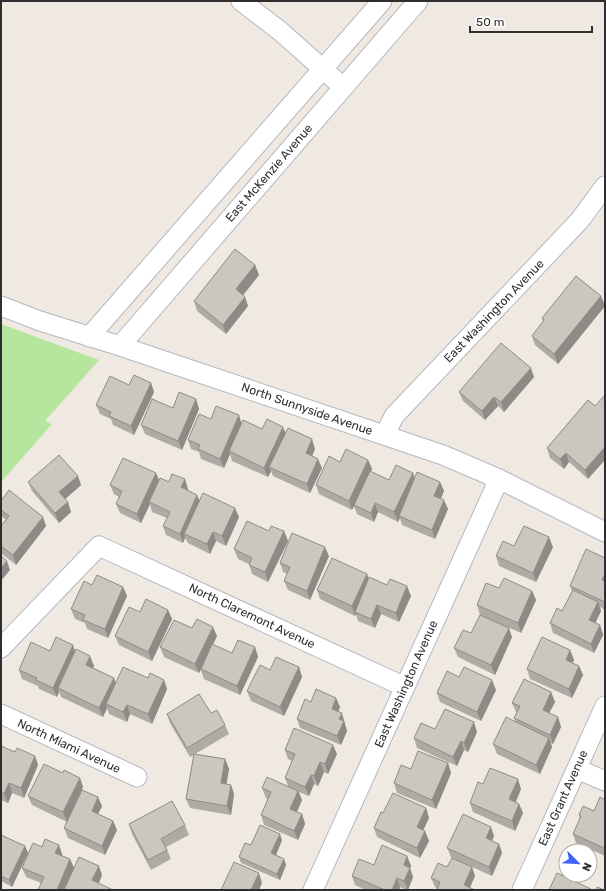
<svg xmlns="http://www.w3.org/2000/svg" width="606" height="891" font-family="Rubik,sans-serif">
<rect width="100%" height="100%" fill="#efe9e1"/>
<!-- green -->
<path fill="#b6e59e" d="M 1,324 L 99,360 L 45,421 L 52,424 L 1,482 Z"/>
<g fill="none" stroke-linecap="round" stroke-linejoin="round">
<defs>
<path id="street" d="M 241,1 L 280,31 L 343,87
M 1,306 L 40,321 L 120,346 L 443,455 L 499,479 L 605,532
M 89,337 L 382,1
M 120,346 L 418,1
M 385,435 L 394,416 L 580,220 L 605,186
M 1,648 L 99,546 L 405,687
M 1,714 L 137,777
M 577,769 L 605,781
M 313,890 L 499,479
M 522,890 L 605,706"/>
</defs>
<!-- street casing -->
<use href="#street" stroke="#b4b7c1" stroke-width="21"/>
<!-- street -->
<use href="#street" stroke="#fff" stroke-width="19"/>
</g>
<!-- wall -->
<path fill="#afaba4" d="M 255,265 L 259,275 L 243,295 L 245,297 L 248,306 L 226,334 L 197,311 L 194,301 Z
M 601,296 L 605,306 L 558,364 L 535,345 L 532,336 L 543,322 L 542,318 Z
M 534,377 L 504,412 L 498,406 L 485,420 L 463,401 L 459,392 Z
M 151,383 L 154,392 L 134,435 L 113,425 L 111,419 L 100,414 L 96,405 L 129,385 Z
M 196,399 L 199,409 L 182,450 L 145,434 L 141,425 Z
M 588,400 L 588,479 L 569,462 L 564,469 L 550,458 L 547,448 Z
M 211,419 L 242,423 L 262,429 L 286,432 L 315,449 L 312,456 L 322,468 L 310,493 L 273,476 L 271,471 L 268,477 L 232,461 L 230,454 L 224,468 L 201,459 L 199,452 L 191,449 L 188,440 Z
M 368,460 L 372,469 L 370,472 L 389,480 L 413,473 L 415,478 L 440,482 L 444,491 L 441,498 L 448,509 L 435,539 L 402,525 L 400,518 L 398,522 L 378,512 L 374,522 L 357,514 L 354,506 L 352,510 L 319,494 L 316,485 L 340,462 Z
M 156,473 L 159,480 L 169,482 L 188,489 L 187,490 L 199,500 L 239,517 L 226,546 L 216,541 L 210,554 L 188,543 L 185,538 L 183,543 L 166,535 L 163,526 L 167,518 L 152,512 L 150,504 L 141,523 L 120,513 L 116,504 L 119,497 L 114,494 L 110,485 Z
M 28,482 L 81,485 L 65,499 L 71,512 L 59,523 L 32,491 Z
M 1,501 L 46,526 L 16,565 L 1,553 L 1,526 L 6,520 L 1,516 Z
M 269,531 L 284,531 L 288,541 L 268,582 L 252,574 L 249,564 L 238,559 L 234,549 Z
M 514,546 L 553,547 L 536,582 L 499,566 L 496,556 Z
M 329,556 L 310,600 L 288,590 L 284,581 L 287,574 L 283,572 L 280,563 Z
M 605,558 L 605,610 L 600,607 L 601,611 L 595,623 L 600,625 L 603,635 L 594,653 L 553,633 L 550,623 L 562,611 L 572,591 L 570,586 Z
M 367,574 L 369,579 L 411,596 L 399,622 L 381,614 L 375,628 L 358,621 L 356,614 L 355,616 L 320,599 L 317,590 Z
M 92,585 L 123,587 L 127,596 L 108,638 L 87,629 L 85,623 L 75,619 L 71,609 Z
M 532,591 L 536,600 L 521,633 L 480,615 L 477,605 Z
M 168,610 L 172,619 L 152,661 L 119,645 L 115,636 L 140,612 Z
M 192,628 L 217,636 L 213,645 L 232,653 L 255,647 L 258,657 L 240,695 L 204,679 L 201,670 L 199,673 L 164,657 L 160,647 Z
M 471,633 L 512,637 L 495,675 L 458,657 L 454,648 Z
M 570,650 L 574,660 L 572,663 L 579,666 L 583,675 L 572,698 L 530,679 L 527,669 Z
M 50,651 L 75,651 L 94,666 L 93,668 L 114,678 L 116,683 L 148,678 L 164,680 L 167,689 L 152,724 L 130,714 L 127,722 L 109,714 L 107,708 L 103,717 L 61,697 L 59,692 L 57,697 L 39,689 L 38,686 L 22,679 L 19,670 Z
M 299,667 L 302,677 L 284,716 L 251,701 L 247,691 Z
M 496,690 L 481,721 L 440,702 L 437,693 Z
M 551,692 L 555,702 L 549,713 L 558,717 L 561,727 L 553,744 L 551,743 L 552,747 L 540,774 L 497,754 L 493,744 L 516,722 L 514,718 L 517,712 L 516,712 L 512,703 Z
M 336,698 L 340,707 L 338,712 L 345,723 L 344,724 L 347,731 L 341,745 L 300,728 L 297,719 L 311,702 Z
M 211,713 L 225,725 L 229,734 L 195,754 L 225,759 L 229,769 L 226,784 L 231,785 L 234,794 L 231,815 L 190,808 L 186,799 L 194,755 L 190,757 L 170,723 L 167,714 Z
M 435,729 L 477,732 L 468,752 L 464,750 L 457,766 L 417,748 L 414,738 Z
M 1,746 L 15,752 L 35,756 L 38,765 L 24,798 L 12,793 L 8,803 L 1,800 Z
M 285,750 L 337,754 L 328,774 L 324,772 L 318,786 L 314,784 L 309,796 L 299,792 L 302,800 L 297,812 L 302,814 L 305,824 L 298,840 L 264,825 L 261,815 L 268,799 L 266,798 L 262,788 L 288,786 L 285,778 L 292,761 L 288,759 Z
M 448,763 L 451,773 L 436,809 L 397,793 L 394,783 L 411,769 Z
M 63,773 L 80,778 L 83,787 L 67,822 L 32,805 L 28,796 Z
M 483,784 L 521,789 L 516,802 L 519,804 L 523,813 L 515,831 L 473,812 L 470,803 Z
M 605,800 L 605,856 L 576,843 L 573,834 L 580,819 L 579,815 L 594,811 Z
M 102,806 L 98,814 L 113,821 L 117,830 L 105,855 L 68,838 L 64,828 Z
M 426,808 L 429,818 L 423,830 L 425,831 L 429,841 L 420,858 L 377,837 L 374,828 L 383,813 Z
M 129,824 L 185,825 L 189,835 L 166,847 L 171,859 L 151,870 L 132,834 Z
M 1,835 L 25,846 L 28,853 L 12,887 L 1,881 Z
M 494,836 L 492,841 L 499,844 L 502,853 L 492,876 L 472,867 L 475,876 L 437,889 L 435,887 L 431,878 L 447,867 L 452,858 L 451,857 L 447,848 Z
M 282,840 L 276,855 L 284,859 L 286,865 L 280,880 L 241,863 L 239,857 L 251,845 Z
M 59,845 L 62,854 L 62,856 L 70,859 L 74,868 L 69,880 L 102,875 L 99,883 L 41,883 L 26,877 L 22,868 L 42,847 Z
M 407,856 L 411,866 L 410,868 L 413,877 L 408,890 L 406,890 L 400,887 L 399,890 L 366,890 L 355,885 L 352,876 L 374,865 Z"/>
<!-- shaded-wall -->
<path fill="#8e8b86" d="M 255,265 L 259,275 L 240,299 L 236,289 Z
M 601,296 L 605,306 L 558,364 L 554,354 Z
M 245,297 L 248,306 L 226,334 L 223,325 Z
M 531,368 L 534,377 L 504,412 L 501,402 Z
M 151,383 L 154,392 L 134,435 L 131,426 Z
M 494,397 L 498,406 L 485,420 L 482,411 Z
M 196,399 L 199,409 L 182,450 L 178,441 Z
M 239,415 L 242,425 L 229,451 L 230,454 L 224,468 L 220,459 Z
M 283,427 L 287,436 L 269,467 L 271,471 L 268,477 L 264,468 Z
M 312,439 L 315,449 L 309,463 L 306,453 Z
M 605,447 L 605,460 L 588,479 L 585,470 Z
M 566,453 L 569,462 L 564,469 L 560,459 Z
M 318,459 L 322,468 L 310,493 L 307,484 Z
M 368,460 L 372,469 L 355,505 L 354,505 L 354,506 L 352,510 L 349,501 Z
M 156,473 L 160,483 L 149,502 L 150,504 L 141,523 L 137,514 Z
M 413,473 L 416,483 L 399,516 L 400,518 L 398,522 L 394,512 Z
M 78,476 L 81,485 L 63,501 L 59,492 Z
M 185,479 L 188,489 L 184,497 L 181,487 Z
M 440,482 L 444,491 L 438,505 L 434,496 Z
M 197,495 L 201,504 L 184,534 L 185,538 L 183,543 L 180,534 Z
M 444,500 L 448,509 L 435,539 L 432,530 Z
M 68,502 L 71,512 L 59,523 L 55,513 Z
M 375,503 L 378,512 L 374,522 L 371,513 Z
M 235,508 L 239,517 L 226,546 L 222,536 Z
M 43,517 L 46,526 L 16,565 L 13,555 Z
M 284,531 L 288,541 L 268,582 L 265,572 Z
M 213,532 L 216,541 L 210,554 L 207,544 Z
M 549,537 L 553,547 L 536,582 L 533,573 Z
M 325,547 L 329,556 L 310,600 L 307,591 Z
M 7,561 L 10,570 L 1,581 L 1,568 Z
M 367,574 L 370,584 L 355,612 L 356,614 L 355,616 L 352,606 Z
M 605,574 L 605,588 L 602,580 Z
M 407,586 L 411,596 L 399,622 L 396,613 Z
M 123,587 L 127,596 L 108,638 L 105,629 Z
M 532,591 L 536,600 L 521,633 L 518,623 Z
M 598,602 L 601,611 L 592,630 L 589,620 Z
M 377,605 L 381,614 L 375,628 L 371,619 Z
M 168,610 L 172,619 L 152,661 L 148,652 Z
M 600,625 L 603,635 L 594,653 L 591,644 Z
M 213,627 L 217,636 L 199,673 L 195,664 Z
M 509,628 L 512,637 L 495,675 L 491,665 Z
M 73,645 L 76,654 L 58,688 L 59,692 L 57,697 L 53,688 Z
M 255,647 L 258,657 L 240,695 L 237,686 Z
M 570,650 L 574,660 L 569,669 L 566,660 Z
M 90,656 L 94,666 L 90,674 L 86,665 Z
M 579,666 L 583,675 L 572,698 L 569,689 Z
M 299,667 L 302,677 L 284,716 L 280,707 Z
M 114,678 L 117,687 L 106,704 L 107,708 L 103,717 L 99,708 Z
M 164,680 L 167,689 L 152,724 L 148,714 Z
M 492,680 L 496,690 L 481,721 L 477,712 Z
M 551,692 L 555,702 L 546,719 L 543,710 Z
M 336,698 L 340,707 L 335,719 L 332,709 Z
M 127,705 L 130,714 L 127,722 L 123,712 Z
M 342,713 L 347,731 L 341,745 L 337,736 L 339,719 Z
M 558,717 L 561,727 L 553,744 L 550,735 Z
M 474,722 L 477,732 L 468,752 L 464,743 Z
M 549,738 L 552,747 L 540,774 L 536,765 Z
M 461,741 L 464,750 L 457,766 L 453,757 Z
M 333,745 L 337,754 L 328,774 L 325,764 Z
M 35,756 L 38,765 L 24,798 L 21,788 Z
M 225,759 L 229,769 L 225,793 L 221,783 Z
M 320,762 L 324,772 L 318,786 L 314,776 Z
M 448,763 L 451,773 L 436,809 L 432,800 Z
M 311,775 L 314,784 L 309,796 L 305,787 Z
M 80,778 L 83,787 L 67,822 L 63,812 Z
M 518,779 L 521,789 L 513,808 L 509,799 Z
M 9,783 L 12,793 L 8,803 L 4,794 Z
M 231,785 L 234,794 L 231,815 L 227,806 Z
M 298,791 L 302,800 L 294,818 L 290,809 Z
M 98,797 L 102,806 L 95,820 L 92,811 Z
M 519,804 L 523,813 L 515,831 L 512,821 Z
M 426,808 L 429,818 L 420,837 L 417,827 Z
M 302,814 L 305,824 L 298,840 L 294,831 Z
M 113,821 L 117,830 L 105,855 L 102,846 Z
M 491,827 L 494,836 L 489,847 L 486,838 Z
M 425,831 L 429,841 L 420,858 L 417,848 Z
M 280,834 L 282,840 L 274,860 L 271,853 Z
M 499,844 L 502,853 L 492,876 L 489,867 Z
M 59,845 L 62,854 L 59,862 L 55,853 Z
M 25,846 L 28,853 L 12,887 L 9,880 Z
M 407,856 L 411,866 L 408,872 L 410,868 L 413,877 L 408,890 L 404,881 L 404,865 Z
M 70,859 L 74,868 L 64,890 L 57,890 Z
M 284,859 L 286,865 L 280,880 L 277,874 Z
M 99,866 L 102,875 L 96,890 L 92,880 Z
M 472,867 L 475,876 L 469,890 L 464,885 Z
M 259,873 L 262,883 L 259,890 L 251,890 Z
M 397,878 L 400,887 L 399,890 L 392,890 Z"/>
<!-- building -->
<path fill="#cbc7bf" stroke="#8e8b86" d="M 235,249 L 255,265 L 236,289 L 245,297 L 223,325 L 194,301 Z
M 576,276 L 601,296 L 554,354 L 532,336 L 544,320 L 542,318 Z
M 501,343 L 531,368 L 501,402 L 494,397 L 482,411 L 459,392 Z
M 134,375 L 151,383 L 131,426 L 109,416 L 111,412 L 96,405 L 110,376 L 129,385 Z
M 179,392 L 196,399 L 178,441 L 141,425 L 152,399 L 173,408 Z
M 605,395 L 605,447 L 585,470 L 566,453 L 560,459 L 547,448 L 588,400 L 595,406 Z
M 216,406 L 239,415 L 220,459 L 198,449 L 200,445 L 188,440 L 199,414 L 211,419 Z
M 267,419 L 283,427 L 264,468 L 229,451 L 243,420 L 262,429 Z
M 288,428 L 312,439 L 306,453 L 318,459 L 307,484 L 269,467 Z
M 346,449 L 368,460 L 349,501 L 316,485 L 329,456 L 340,462 Z
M 59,455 L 78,476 L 59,492 L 68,502 L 55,513 L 28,482 Z
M 123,458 L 156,473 L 137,514 L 116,504 L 122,491 L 110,485 Z
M 396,465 L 413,473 L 394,512 L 375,503 L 371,513 L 354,505 L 370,471 L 389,480 Z
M 417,472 L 440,482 L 434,496 L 444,500 L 432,530 L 399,516 Z
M 172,474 L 185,479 L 181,487 L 197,495 L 180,534 L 163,526 L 170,512 L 149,502 L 160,478 L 169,482 Z
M 9,490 L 43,517 L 13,555 L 1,546 L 1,526 L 9,516 L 1,510 L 1,501 Z
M 203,493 L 235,508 L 222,536 L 213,532 L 207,544 L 184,534 Z
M 247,521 L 269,531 L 271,526 L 284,531 L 265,572 L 249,565 L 252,558 L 234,549 Z
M 524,526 L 549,537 L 533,573 L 496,556 L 503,541 L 514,546 Z
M 292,533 L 325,547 L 307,591 L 284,581 L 290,567 L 280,563 Z
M 586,549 L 605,558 L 605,574 L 602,580 L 605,581 L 605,602 L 570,586 Z
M 1,556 L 7,561 L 1,568 Z
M 332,558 L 367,574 L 352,606 L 317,590 Z
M 97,575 L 123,587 L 105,629 L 83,620 L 85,615 L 71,609 L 84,581 L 92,585 Z
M 369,577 L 387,585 L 390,579 L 407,586 L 396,613 L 377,605 L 371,619 L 355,612 Z
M 504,578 L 532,591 L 518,623 L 477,605 L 486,583 L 499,588 Z
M 573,590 L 598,602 L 589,620 L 600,625 L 591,644 L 550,623 L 557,608 L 562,611 Z
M 146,599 L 168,610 L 148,652 L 115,636 L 129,607 L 140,612 Z
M 480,615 L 509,628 L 491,665 L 454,648 L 463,630 L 471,633 Z
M 197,619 L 213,627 L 195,664 L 160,647 L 174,620 L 192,628 Z
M 56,637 L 73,645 L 53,688 L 36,680 L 37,678 L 19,670 L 31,642 L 50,651 Z
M 542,637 L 570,650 L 566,660 L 579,666 L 569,689 L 527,669 Z
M 238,640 L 255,647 L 237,686 L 201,669 L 212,644 L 232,653 Z
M 76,649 L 90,656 L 86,665 L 114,678 L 99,708 L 58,688 Z
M 276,657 L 299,667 L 280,707 L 247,691 L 260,665 L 270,670 Z
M 123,667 L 148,678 L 150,673 L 164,680 L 148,714 L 127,705 L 123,712 L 106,704 Z
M 464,667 L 492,680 L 477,712 L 437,693 L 447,671 L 459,677 Z
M 524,679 L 551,692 L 543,710 L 558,717 L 550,735 L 514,718 L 520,706 L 512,703 Z
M 316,689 L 336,698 L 332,709 L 342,713 L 339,719 L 344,721 L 337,736 L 297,719 L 305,699 L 311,702 Z
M 199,694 L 211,713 L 217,710 L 225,725 L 187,748 L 167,714 Z
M 445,709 L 474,722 L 464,743 L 461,741 L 453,757 L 414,738 L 421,723 L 435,729 Z
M 506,717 L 549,738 L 536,765 L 493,744 Z
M 294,728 L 333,745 L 325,764 L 320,762 L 314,776 L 311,775 L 305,787 L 285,778 L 295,754 L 285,750 Z
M 1,746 L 15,752 L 17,748 L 35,756 L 21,788 L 9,783 L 4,794 L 1,792 Z
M 418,751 L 448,763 L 432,800 L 394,783 L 401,765 L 411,769 Z
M 194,754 L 225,759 L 221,783 L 231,785 L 227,806 L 186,799 Z
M 44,764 L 63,773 L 64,770 L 80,778 L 63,812 L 28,796 Z
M 490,768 L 518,779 L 509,799 L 519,804 L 512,821 L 470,803 L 478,782 L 483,784 Z
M 267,777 L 298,791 L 290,809 L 302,814 L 294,831 L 261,815 L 271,792 L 262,788 Z
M 82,790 L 98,797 L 92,811 L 113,821 L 102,846 L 64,828 Z
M 393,793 L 426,808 L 417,827 L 425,831 L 417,848 L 374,828 L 381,812 L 383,813 Z
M 600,797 L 605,800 L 605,846 L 604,848 L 573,834 L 581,816 L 579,815 L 583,806 L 594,811 Z
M 172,801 L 185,825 L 161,839 L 167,850 L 148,860 L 129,824 Z
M 463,814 L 491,827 L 486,838 L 499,844 L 489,867 L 447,848 Z
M 260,825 L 280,834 L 271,853 L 284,859 L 277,874 L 239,857 L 245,843 L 251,845 Z
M 1,835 L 25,846 L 9,880 L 1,876 Z
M 45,839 L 59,845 L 55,853 L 70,859 L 57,890 L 38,890 L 44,877 L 22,868 L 33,843 L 42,847 Z
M 382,845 L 407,856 L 404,865 L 410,868 L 404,881 L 397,878 L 392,890 L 385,890 L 352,876 L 359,859 L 374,865 Z
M 79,857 L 99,866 L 92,880 L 113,890 L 64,890 Z
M 452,858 L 472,867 L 464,885 L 475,890 L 437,890 L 440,882 L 431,878 L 438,863 L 447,867 Z
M 234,862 L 259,873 L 251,890 L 221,890 Z
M 557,873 L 591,889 L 590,890 L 549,890 Z
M 597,887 L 604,890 L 596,890 Z"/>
<g text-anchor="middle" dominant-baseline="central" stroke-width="3" stroke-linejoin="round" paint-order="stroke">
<!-- street labels -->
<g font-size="12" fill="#2e2e2e" stroke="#fff">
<text transform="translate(269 173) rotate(-49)">East McKenzie Avenue</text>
<text transform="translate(494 311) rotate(-46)">East Washington Avenue</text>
<text transform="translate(307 409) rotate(19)">North Sunnyside Avenue</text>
<text transform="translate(252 616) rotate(25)">North Claremont Avenue</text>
<text transform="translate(406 684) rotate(-66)">East Washington Avenue</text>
<text transform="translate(69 746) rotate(25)">North Miami Avenue</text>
<text transform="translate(563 798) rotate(-66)">East Grant Avenue</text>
</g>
</g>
<!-- border -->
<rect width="606" height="891" fill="none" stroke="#2e2e2e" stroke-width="4"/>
<!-- north arrow -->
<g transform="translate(578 863) rotate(114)"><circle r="19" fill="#ffffff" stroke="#ababab"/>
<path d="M0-3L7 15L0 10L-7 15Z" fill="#4264fb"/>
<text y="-6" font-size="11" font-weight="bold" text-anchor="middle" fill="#2e2e2e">N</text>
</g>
<!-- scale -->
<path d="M470 26v6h122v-6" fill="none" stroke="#2e2e2e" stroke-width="2"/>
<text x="476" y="26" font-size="12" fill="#2e2e2e" stroke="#ffffff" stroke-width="3" paint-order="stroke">50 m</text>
</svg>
